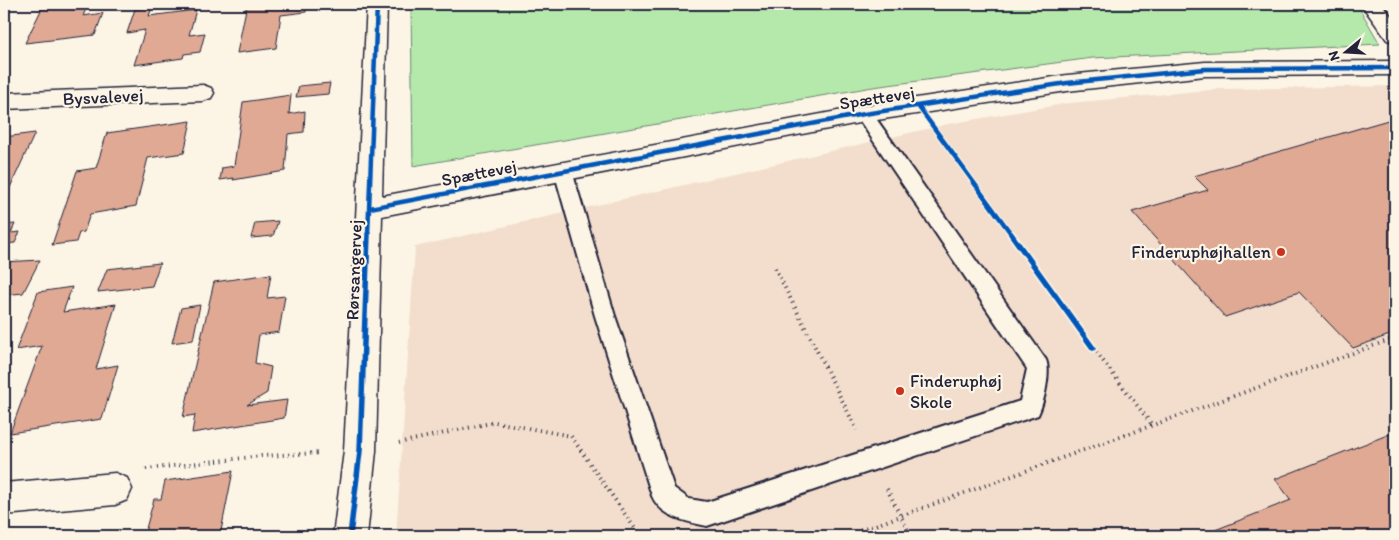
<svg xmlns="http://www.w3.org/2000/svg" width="1399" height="540" font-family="Itim,sans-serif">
<rect width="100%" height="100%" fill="#fcf5e5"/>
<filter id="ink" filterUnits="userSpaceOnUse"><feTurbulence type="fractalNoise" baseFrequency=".02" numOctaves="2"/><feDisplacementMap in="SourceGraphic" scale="10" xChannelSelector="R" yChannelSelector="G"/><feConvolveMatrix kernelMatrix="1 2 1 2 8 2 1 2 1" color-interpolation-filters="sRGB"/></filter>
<g filter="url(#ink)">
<!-- built -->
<path fill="#f3decd" d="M 1391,86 L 1395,90 L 1395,536 L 396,536 L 415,247 L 948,124 L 1069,103 L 1220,89 Z"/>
<!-- green -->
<path fill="#b4e9ab" stroke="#6b8673" d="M 411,4 L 1357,4 L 1380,44 L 1093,58 L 873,87 L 413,166 Z"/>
<!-- building -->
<path fill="#dfa994" stroke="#22223b" d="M 44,4 L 88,4 L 83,16 L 103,13 L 95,35 L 25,43 Z
M 247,4 L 307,4 L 306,12 L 281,15 L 276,48 L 237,53 Z
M 152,7 L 149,16 L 196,10 L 189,35 L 205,33 L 200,52 L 184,54 L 183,58 L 134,65 L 145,30 L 127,33 L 135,9 Z
M 330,83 L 328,94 L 296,97 L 299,86 Z
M 291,95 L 289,114 L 305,111 L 304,132 L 288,134 L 285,171 L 233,180 L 234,178 L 220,180 L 222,168 L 234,166 L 243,102 Z
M 1395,118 L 1395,333 L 1353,348 L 1299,292 L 1225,317 L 1132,212 L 1208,190 L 1194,176 Z
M 191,121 L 184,153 L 148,158 L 136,206 L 90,214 L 84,232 L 79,233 L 76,242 L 52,245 L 77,171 L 96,168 L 107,133 Z
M 35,133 L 8,192 L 4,192 L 4,137 Z
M 278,221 L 273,236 L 251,238 L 255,223 Z
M 15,224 L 11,233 L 20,232 L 15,243 L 4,244 L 4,225 Z
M 40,260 L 23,293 L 4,295 L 4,262 Z
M 160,263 L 152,286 L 98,292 L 107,269 Z
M 271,274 L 267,298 L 285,296 L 279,332 L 259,335 L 255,363 L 271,367 L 267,393 L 247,405 L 287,400 L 284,418 L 192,433 L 195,415 L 183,417 L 214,282 Z
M 72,287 L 63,312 L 116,304 L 96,369 L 118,365 L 102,419 L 10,433 L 42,346 L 16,350 L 38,292 Z
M 200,305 L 193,340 L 172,343 L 181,308 Z
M 1395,432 L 1395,536 L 1200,536 L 1291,500 L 1275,479 Z
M 233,471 L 220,536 L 144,536 L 154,499 L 161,499 L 165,481 Z"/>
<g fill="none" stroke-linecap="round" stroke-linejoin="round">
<defs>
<path id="lane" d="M 864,108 L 870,110 L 1046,360 C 1051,372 1044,403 1038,415 L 707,526 C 687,522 661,517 652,496 L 595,316 L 554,171 L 557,166 L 563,164 L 569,166 L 572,171 L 615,316 L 674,488 L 689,499 L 707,502 L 1020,401 L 1027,369 L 858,118 L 855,114 L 858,110 Z"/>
<path id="street" d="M 367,4 L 387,4 L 382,196 L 864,106 L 1067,75 L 1205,62 L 1395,61 L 1395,75 L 1205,76 L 1067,91 L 864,122 L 382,216 L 376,451 L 367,536 L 333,536 L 344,451 Z
M 1361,4 L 1382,4 L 1395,21 L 1395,42 L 1387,40 Z
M 203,85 L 211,88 L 214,93 L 211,98 L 203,101 L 4,109 L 4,93 Z
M 115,473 L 127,478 L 132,489 L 127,500 L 115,505 L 4,515 L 4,483 Z"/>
</defs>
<!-- lane casing -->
<use href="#lane" stroke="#22223b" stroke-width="4"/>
<!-- street casing -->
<use href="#street" stroke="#22223b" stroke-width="3"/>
<!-- path -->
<path stroke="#22223b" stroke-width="4" stroke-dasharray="1 4.5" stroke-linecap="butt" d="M 775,268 L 857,430
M 1093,348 L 1153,426
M 399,443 L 495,422 L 571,436 L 640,536
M 146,469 L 261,456 L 321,453
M 887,489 L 911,536
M 845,536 L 1395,338"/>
<!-- lane -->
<use href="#lane" fill="#fcf5e5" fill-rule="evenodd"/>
<!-- street -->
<use href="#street" fill="#fcf5e5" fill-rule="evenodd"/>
<defs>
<path id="cycleway-far1" d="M 918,106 L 1012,235
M 370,208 L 864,114 L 1067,83 L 1205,69 L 1395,68
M 368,235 L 377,4"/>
<path id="cycleway" d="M 1011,234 L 1093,348
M 350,536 L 360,451 L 368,234"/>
</defs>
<!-- cycleway-far1 casing -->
<use href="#cycleway-far1" stroke="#fcf5e5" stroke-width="7"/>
<!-- cycleway casing -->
<use href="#cycleway" stroke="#fcf5e5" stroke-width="9"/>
<!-- cycleway-far1 -->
<use href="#cycleway-far1" stroke="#0057b8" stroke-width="4.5"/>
<!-- cycleway -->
<use href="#cycleway" stroke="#0057b8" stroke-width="5.5"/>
</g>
</g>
<!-- markers -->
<g fill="#c8321e" stroke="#fcf5e5" stroke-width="2">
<circle cx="1281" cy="252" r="5"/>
<circle cx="900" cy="391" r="5"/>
</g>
<g text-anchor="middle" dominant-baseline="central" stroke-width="4.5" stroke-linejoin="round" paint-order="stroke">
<!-- street labels -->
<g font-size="18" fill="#22223b" stroke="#fcf5e5">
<text transform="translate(103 97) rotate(-3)">Bysvalevej</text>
<text transform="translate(877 98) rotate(-9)">Spættevej</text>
<text transform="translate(479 173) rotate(-11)">Spættevej</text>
<text transform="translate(354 270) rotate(-88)">Rørsangervej</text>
</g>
<!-- poi labels -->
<g font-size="18" fill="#22223b" stroke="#fcf5e5" text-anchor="end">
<text x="1271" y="252">Finderuphøjhallen</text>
<text x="910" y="381" text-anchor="start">Finderuphøj<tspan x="910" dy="21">Skole</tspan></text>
</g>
</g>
<!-- margin -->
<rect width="1399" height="540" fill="none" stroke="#fcf5e5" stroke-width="20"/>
<rect x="10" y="10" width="1379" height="520" fill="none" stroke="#22223b" stroke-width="2" filter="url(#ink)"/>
<!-- north arrow -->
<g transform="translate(1346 52) rotate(252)" stroke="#fcf5e5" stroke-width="4" paint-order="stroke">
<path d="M0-4L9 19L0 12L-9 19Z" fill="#22223b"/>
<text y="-8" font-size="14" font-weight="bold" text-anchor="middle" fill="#22223b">N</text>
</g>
</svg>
